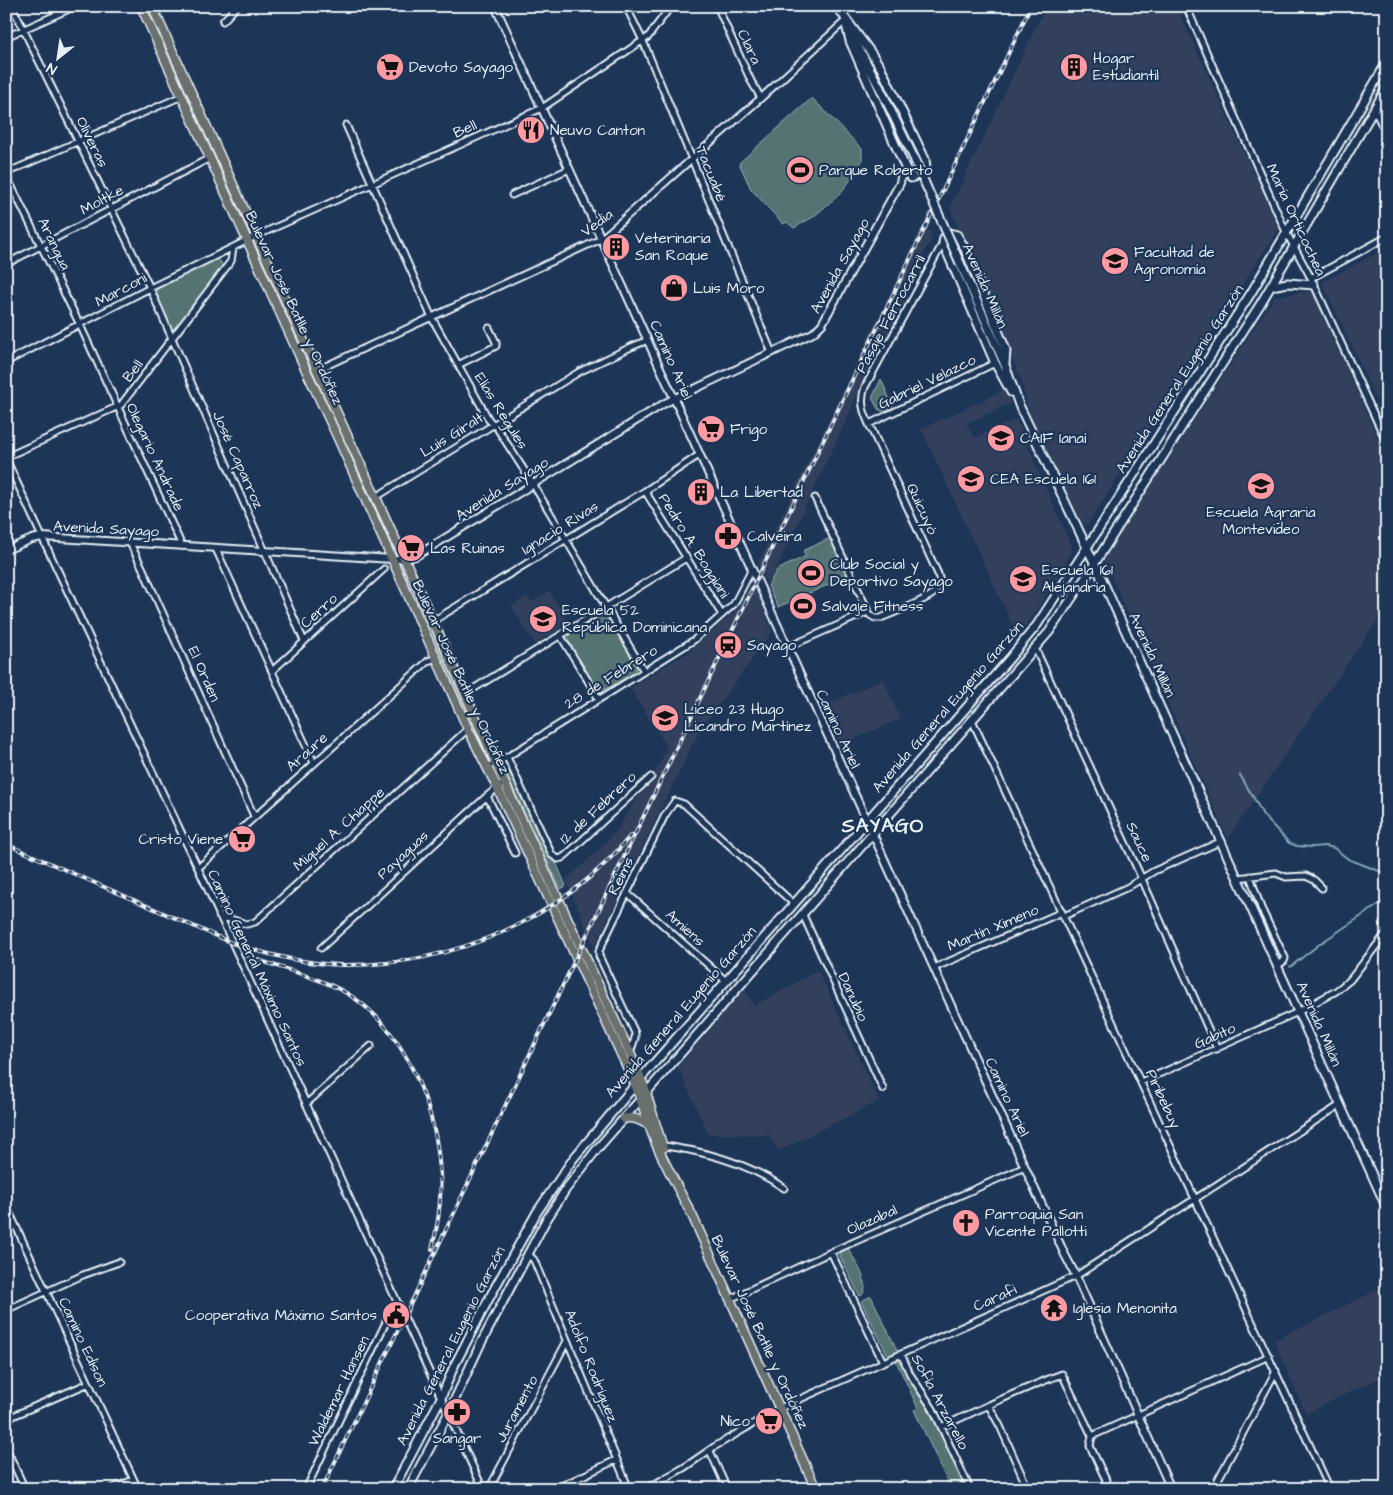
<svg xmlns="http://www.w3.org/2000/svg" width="1393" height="1495" font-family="'Architects Daughter',sans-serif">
<rect width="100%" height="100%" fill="#1d3557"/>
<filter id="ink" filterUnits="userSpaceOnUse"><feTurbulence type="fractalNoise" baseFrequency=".02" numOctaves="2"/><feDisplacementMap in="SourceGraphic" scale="10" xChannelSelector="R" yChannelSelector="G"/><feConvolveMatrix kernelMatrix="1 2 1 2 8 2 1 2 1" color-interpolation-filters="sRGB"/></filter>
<g filter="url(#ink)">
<!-- built -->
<path fill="#31415d" d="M 1046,6 L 1176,6 L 1279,228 L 1088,524 L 1082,523 L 1030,415 L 1020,377 L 950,208 Z
M 924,223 L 933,236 L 901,298 L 906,302 L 871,367 L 768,586 L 758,563 L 843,391 Z
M 1387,248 L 1387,423 L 1322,282 Z
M 1312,291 L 1387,459 L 1387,606 L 1228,838 L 1105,563 L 1105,557 L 1275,296 Z
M 1005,390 L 1011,403 L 967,423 L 974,438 L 1016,419 L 1073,550 L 1038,608 L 1018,637 L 921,429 Z
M 749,585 L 756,590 L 772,632 L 698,733 L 594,947 L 566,880 L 602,847 L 616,831 L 659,765 L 667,747 L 630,688 L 689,652 L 736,610 Z
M 549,591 L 569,623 L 535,644 L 511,606 L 527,596 L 531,602 Z
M 883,679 L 900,719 L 840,745 L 823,706 Z
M 818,970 L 879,1101 L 778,1151 L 769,1135 L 708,1134 L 678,1067 L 745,988 L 754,1006 Z
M 1387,1285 L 1387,1374 L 1306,1414 L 1274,1341 Z"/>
<!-- green -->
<path fill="#547372" stroke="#9eb2b5" d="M 146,6 L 148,6 L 173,60 L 172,62 L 171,61 Z
M 812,98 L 862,149 L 862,161 L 852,178 L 839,195 L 813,217 L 794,228 L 787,222 L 783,224 L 751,189 L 739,163 Z
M 202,127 L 221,168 L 221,170 L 219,169 L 201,129 Z
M 255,248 L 274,283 L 350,452 L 395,548 L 382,520 L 370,502 Z
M 214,259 L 217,259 L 221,262 L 222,268 L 179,326 L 175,329 L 171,327 L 156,293 L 157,289 Z
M 881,379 L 893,407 L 882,411 L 878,409 L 872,398 Z
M 830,538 L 848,576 L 778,607 L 768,586 L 777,570 L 806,556 L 803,551 Z
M 402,573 L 403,573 L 414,597 L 426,615 L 490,757 L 483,743 L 472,727 Z
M 603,614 L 608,618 L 637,667 L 634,673 L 601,692 L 597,690 L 567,639 L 570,634 Z
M 509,769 L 550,856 L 555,860 L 566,886 L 561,889 L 505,772 Z
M 502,790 L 517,816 L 636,1073 L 635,1075 L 582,960 Z
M 848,1248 C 854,1260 873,1285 861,1296 L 859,1295 L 840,1256 L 840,1253 Z
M 871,1296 L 898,1352 L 888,1356 L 861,1301 Z
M 900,1359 L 922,1397 L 929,1406 L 967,1489 L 951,1489 L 914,1410 L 918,1408 L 896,1361 Z"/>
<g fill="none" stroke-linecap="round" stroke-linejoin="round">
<!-- stream -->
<path stroke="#86a4b7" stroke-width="2" d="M 1240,775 L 1255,800 L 1263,815 L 1289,843 L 1297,846 L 1312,847 L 1326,846 L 1334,848 L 1348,859 L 1387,874
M 1290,967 L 1321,943 L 1387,899"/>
<defs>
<path id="minor" d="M 12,6 L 150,288 L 304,641
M 626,6 L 643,41 L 772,353
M 717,6 L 751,81 L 761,98
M 1186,6 L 1286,232 L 1311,278 L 1387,443
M 223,21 L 237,6
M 6,37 L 76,6
M 1374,109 L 1387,135
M 346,125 L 432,318 L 489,420 L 497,428 L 533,484 L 644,671
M 6,173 L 182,96
M 6,175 L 80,325 L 182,546
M 512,195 L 569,169
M 6,264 L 210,158
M 1311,278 L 1387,237
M 6,362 L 150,288 L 256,236 L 542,108 L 648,37 L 671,6
M 458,365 L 496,346 L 496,342 L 489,328
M 317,370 L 601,239 L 761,98 L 845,21
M 869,424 L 995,363
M 6,457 L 121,405 L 231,261 L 233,248
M 6,459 L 42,537 L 198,868 L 483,1489
M 645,491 L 722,615
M 376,497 L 579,372 L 631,347 L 648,340
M 815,498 L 870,615 L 875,618 L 881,618 C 892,613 928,600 935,592 C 940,587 940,580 938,574 L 869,424 C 863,411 860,401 865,387 L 943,243
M 130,543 L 142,567 L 254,816
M 216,549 L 314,763
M 433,621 L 645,491 L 699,455
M 560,635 L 599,699
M 788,647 L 868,612
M 1035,648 L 1142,879 L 1217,1049
M 272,671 L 384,569
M 465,694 L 686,558
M 972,720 L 1330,1489
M 507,757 L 552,855 L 558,859 L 562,858 L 566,855 L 651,777
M 487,767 L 507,757 L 694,640 L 734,604 L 752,569
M 487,796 L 515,853
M 198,868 L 428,661 L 436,658
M 1250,876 L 1261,908 L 1285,958 L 1284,961 L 1277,966
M 1238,878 L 1276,873 L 1286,877 L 1306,876 L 1314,880 L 1322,888
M 627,893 L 726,981
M 803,915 L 883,1089
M 219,916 L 247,924 L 255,922 L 468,729
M 1064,916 L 1128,887 L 1154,871 L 1222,841
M 321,948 L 487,796 L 500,786
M 934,968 L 1062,912
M 630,1053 L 635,1038 L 635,1033 L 599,956 L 599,951 L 665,815 L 675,801 L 684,804 L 794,904
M 1141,1082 L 1298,1012 L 1336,991 L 1350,980 L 1387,932
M 306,1104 L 371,1046
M 662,1146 C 671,1146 680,1149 689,1150 C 724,1157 755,1168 784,1188
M 6,1205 L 138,1489
M 831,1252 L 883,1362
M 528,1254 L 534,1260 L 543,1282 L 629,1489
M 730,1299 L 831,1252 L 1025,1167
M 6,1310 L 83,1275 L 119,1262
M 901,1354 L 910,1374 L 933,1409 L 970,1489
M 989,1406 L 1000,1426 L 1028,1489
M 6,1419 L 89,1383
M 941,1427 C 981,1409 1021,1389 1062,1374 L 1092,1436 L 1090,1446 L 1106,1480 L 1104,1489
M 1092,1436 L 1269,1356
M 6,1448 L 25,1489
M 710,1451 L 727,1489
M 111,1489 L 133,1480
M 306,1489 L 387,1320 L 401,1311
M 489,1489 L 567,1341
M 555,1489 L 616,1460
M 646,1489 L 685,1467 L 714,1447 L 780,1408 L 1076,1276 L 1340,1105
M 1213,1489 L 1276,1371"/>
<path id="tertiary" d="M 495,6 L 1064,1253 L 1076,1276 L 1171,1489
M 6,550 L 32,539 L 42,537 L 392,559 L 404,559 L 416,556 L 665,403 L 813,333 L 822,324 L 900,183 L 901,177 L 906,169"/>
<path id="secondary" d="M 840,11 L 869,50 L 881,68 L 925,159 L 926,169 L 921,174 L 911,178 L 908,174 L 850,41 L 846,25
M 850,32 L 880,88 L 913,156
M 960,263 L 1005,365 L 1019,405 L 1101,577 L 1387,1208
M 1271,286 L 1288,283 L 1314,285
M 1005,364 L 1006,350 L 964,247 L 957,235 L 949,233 L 944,238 L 943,243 L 995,363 L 1011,392
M 393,1489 L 441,1398 L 454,1366 L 492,1293 L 537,1212 L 573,1159 L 641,1078 L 1010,658 L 1037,625 L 1251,293 L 1387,62
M 408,1489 L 448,1414 L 480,1345 L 545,1222 L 566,1189 L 597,1149 L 1049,632 L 1086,577 L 1261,303 L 1387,87"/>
<path id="primary" d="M 141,6 L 306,370 L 337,436 L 468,729 L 497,787 L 635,1084 C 643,1104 648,1125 657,1146 C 668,1170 680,1192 692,1215 L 816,1489
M 152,6 L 317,370 L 433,621 L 505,784 L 630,1053 L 644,1086 L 663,1148
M 624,1119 C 633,1116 641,1121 649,1125"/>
</defs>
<!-- minor casing -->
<use href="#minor" stroke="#e8f1f8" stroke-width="9"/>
<!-- tertiary casing -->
<use href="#tertiary" stroke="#e8f1f8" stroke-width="10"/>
<!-- secondary casing -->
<use href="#secondary" stroke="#e8f1f8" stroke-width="11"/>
<!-- primary casing -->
<use href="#primary" stroke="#e8f1f8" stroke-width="11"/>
<!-- minor -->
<use href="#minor" stroke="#1d3557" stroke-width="5"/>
<!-- tertiary -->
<use href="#tertiary" stroke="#1d3557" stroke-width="6"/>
<!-- secondary -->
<use href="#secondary" stroke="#1d3557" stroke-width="7"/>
<!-- primary -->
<use href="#primary" stroke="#6b706d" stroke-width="8"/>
<defs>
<path id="rail" d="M 6,844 L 232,943 C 268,955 305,964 343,965 C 451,966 562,920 631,835
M 248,956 C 281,969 317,976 348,994 C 405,1029 437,1109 440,1174 C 442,1199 438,1225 432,1249
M 322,1489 L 1031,6"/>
</defs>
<!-- rail casing -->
<use href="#rail" stroke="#e8f1f8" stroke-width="4"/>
<!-- rail -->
<use href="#rail" stroke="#1d3557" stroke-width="2" stroke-dasharray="5.5" stroke-linecap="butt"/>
<defs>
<path id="secondary-bridge" d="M 913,156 L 960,263"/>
</defs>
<!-- secondary-bridge casing -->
<use href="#secondary-bridge" stroke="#e8f1f8" stroke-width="11" stroke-linecap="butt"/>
<!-- secondary-bridge -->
<use href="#secondary-bridge" stroke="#1d3557" stroke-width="7"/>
</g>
</g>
<!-- icons -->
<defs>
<symbol id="supermarket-disc" viewBox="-11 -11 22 22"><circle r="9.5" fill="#ff9aa2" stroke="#1d3557"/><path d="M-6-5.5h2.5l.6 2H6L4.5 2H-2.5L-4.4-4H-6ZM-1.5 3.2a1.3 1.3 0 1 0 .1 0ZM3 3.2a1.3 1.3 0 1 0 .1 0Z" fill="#111"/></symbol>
<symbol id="building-disc" viewBox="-11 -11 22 22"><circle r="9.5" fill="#ff9aa2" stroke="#1d3557"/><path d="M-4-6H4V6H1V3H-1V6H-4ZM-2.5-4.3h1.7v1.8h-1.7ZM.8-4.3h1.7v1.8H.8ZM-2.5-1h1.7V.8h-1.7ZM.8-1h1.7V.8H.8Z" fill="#111"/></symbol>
<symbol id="restaurant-disc" viewBox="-11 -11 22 22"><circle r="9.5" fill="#ff9aa2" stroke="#1d3557"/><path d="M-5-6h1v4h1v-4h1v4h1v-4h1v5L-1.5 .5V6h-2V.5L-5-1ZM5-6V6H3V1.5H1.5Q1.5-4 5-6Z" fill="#111"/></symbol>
<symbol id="stadium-disc" viewBox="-11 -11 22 22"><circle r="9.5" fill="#ff9aa2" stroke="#1d3557"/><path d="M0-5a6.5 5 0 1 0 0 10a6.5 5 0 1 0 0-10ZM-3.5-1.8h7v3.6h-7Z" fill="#111"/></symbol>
<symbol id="university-disc" viewBox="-11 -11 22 22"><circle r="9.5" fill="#ff9aa2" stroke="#1d3557"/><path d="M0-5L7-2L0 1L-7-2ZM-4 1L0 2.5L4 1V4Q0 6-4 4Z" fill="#111"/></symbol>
<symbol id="shop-disc" viewBox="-11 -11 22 22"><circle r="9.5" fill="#ff9aa2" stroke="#1d3557"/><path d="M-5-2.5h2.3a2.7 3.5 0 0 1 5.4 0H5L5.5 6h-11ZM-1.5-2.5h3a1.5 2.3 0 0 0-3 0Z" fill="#111"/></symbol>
<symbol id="school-disc" viewBox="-11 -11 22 22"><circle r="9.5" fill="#ff9aa2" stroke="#1d3557"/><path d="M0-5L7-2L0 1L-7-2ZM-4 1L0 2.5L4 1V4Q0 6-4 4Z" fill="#111"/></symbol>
<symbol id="pharmacy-disc" viewBox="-11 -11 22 22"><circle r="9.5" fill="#ff9aa2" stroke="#1d3557"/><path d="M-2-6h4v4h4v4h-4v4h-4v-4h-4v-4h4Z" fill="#111"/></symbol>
<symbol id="station-disc" viewBox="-11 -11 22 22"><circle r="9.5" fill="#ff9aa2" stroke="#1d3557"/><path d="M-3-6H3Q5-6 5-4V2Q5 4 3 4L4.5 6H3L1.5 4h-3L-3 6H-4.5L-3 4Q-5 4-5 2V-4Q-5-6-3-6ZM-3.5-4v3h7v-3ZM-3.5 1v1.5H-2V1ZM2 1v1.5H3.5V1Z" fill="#111"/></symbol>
<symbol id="church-disc" viewBox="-11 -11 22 22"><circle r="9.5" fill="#ff9aa2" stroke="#1d3557"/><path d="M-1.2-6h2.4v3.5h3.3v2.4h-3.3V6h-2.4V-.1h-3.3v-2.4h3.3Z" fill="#111"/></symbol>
<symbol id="temple-disc" viewBox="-11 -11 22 22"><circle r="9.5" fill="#ff9aa2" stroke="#1d3557"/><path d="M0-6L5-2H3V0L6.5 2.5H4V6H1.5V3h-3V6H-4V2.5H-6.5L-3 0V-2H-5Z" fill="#111"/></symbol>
<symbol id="civic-disc" viewBox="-11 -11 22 22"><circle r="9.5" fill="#ff9aa2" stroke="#1d3557"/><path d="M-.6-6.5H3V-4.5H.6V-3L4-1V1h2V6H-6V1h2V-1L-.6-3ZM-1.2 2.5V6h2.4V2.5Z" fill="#111"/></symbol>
</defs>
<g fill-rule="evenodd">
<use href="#supermarket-disc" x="374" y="51" width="32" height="32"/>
<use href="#building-disc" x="1058" y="51" width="32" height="32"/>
<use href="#restaurant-disc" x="515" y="114" width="32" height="32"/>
<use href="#stadium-disc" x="784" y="154" width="32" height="32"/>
<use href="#building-disc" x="600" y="231" width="32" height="32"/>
<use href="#university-disc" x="1099" y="245" width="32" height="32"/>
<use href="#shop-disc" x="658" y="272" width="32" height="32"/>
<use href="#supermarket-disc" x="695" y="413" width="32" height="32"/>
<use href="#school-disc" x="985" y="422" width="32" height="32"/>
<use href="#school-disc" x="955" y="463" width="32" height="32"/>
<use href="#school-disc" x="1245" y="470" width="32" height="32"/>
<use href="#building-disc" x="685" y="476" width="32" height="32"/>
<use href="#pharmacy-disc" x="712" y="520" width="32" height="32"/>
<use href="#supermarket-disc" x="395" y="532" width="32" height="32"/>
<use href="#stadium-disc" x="795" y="557" width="32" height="32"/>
<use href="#school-disc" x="1007" y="563" width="32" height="32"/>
<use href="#stadium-disc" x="787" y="590" width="32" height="32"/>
<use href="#school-disc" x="527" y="603" width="32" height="32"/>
<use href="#station-disc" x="712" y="629" width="32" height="32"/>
<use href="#school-disc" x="649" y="702" width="32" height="32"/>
<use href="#supermarket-disc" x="226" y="823" width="32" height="32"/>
<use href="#church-disc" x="950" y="1207" width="32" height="32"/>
<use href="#temple-disc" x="1038" y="1292" width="32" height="32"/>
<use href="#civic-disc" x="380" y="1299" width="32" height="32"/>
<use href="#pharmacy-disc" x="441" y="1396" width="32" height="32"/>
<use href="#supermarket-disc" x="753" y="1405" width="32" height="32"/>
</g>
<g text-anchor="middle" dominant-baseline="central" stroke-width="4.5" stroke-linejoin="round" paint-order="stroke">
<!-- street labels -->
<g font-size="15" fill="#e8f1f8" stroke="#1d3557">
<text transform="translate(749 47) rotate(65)">Clara</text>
<text transform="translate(465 129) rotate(-24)">Bell</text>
<text transform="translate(92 142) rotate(64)">Oliveras</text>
<text transform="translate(711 174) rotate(68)">Tacuabé</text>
<text transform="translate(102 200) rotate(-28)">Moltke</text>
<text transform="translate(1296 220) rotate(65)">María Orticochea</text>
<text transform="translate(597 223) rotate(-36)">Vedia</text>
<text transform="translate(54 244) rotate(64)">Arangua</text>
<text transform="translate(840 266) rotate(-61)">Avenida Sayago</text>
<text transform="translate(985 286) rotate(66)">Avenida Millán</text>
<text transform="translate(121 290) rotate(-28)">Marconi</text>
<text transform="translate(294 308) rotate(65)">Bulevar José Batlle y Ordóñez</text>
<text transform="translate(891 314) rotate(-62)">Pasaje Ferrocarril</text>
<text transform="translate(671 360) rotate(66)">Camino Ariel</text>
<text transform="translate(133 371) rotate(-53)">Bell</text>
<text transform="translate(1180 379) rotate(-57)">Avenida General Eugenio Garzón</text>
<text transform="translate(927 382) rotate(-26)">Gabriel Velazco</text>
<text transform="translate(501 411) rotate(58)">Elías Regules</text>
<text transform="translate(452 435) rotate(-32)">Luis Giralt</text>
<text transform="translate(155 457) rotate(65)">Olegario Andrade</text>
<text transform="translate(238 460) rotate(66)">José Caparroz</text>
<text transform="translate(502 489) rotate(-32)">Avenida Sayago</text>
<text transform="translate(922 509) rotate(65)">Quicuyó</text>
<text transform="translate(560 528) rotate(-32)">Ignacio Rivas</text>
<text transform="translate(106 529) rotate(3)">Avenida Sayago</text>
<text transform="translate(694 546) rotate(58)">Pedro A. Boggiani</text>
<text transform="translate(319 611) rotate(-42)">Cerro</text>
<text transform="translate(1152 655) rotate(65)">Avenida Millán</text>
<text transform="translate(204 674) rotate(66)">El Orden</text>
<text transform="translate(461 677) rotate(65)">Bulevar José Batlle y Ordóñez</text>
<text transform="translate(611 677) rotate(-32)">28 de Febrero</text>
<text transform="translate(948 707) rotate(-49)">Avenida General Eugenio Garzón</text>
<text transform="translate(838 729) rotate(65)">Camino Ariel</text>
<text transform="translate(307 752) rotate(-42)">Araure</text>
<text transform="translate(598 808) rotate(-43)">12 de Febrero</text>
<text transform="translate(339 829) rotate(-42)">Miguel A. Chiappe</text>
<text transform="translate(1139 842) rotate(65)">Sauce</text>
<text transform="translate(403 855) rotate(-43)">Payaguas</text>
<text transform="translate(621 876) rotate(-64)">Reims</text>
<text transform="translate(685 928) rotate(42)">Amiens</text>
<text transform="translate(993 928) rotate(-23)">Martín Ximeno</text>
<text transform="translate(257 968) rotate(65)">Camino General Máximo Santos</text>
<text transform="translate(853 997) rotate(65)">Danubio</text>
<text transform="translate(681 1012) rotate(-49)">Avenida General Eugenio Garzón</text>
<text transform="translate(1319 1024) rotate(66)">Avenida Millán</text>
<text transform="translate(1215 1036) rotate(-24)">Gabito</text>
<text transform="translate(1007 1097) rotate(65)">Camino Ariel</text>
<text transform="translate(1163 1099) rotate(65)">Piribebuy</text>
<text transform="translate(872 1220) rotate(-24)">Olazabal</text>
<text transform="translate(995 1298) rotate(-24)">Carafi</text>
<text transform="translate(760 1332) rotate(65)">Bulevar José Batlle y Ordóñez</text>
<text transform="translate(83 1342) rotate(65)">Camino Edison</text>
<text transform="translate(451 1346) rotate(-63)">Avenida General Eugenio Garzón</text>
<text transform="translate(591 1366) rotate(68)">Adolfo Rodríguez</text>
<text transform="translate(339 1391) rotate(-64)">Waldemar Hansen</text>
<text transform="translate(940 1402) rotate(62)">Sofía Arzarello</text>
<text transform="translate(517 1409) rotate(-62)">Juramento</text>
</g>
<!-- poi labels -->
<g font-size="15" fill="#e8f1f8" stroke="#1d3557" text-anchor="start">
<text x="1093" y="58">Hogar<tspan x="1093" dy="17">Estudiantil</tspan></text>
<text x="409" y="67">Devoto Sayago</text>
<text x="550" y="130">Neuvo Canton</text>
<text x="819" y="170">Parque Roberto</text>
<text x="635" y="238">Veterinaria<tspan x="635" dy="17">San Roque</tspan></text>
<text x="1134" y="252">Facultad de<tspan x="1134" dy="17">Agronomía</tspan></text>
<text x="693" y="288">Luis Moro</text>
<text x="730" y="429">Frigo</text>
<text x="1020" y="438">CAIF Ianaí</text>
<text x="990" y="479">CEA Escuela 161</text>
<text x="720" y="492">La Libertad</text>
<text x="1261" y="512" text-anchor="middle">Escuela Agraria<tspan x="1261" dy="17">Montevideo</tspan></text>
<text x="747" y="536">Calveira</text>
<text x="430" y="548">Las Ruinas</text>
<text x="830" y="564">Club Social y<tspan x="830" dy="17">Deportivo Sayago</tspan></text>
<text x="1042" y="570">Escuela 161<tspan x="1042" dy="17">Alejandría</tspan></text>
<text x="822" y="606">Salvaje Fitness</text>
<text x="562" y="610">Escuela 52<tspan x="562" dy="17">República Dominicana</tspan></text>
<text x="747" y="645">Sayago</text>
<text x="684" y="709">Liceo 23 Hugo<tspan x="684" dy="17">Licandro Martínez</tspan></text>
<text x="223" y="839" text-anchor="end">Cristo Viene</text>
<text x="985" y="1214">Parroquia San<tspan x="985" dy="17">Vicente Pallotti</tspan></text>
<text x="1073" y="1308">Iglesia Menonita</text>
<text x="377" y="1315" text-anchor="end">Cooperativa Máximo Santos</text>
<text x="750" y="1421" text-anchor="end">Nico</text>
<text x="457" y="1438" text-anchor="middle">Sangar</text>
</g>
<!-- district labels -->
<g font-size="20" font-weight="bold" letter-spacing="1" fill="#e8f1f8" stroke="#1d3557">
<text x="883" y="826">SAYAGO</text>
</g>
</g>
<!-- margin -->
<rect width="1393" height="1495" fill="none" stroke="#1d3557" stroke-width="25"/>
<rect x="12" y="12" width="1368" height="1470" fill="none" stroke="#e8f1f8" stroke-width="2" filter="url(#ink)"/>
<!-- north arrow -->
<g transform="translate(58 58) rotate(210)" stroke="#1d3557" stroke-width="4" paint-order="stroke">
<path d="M0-4L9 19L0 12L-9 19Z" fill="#e8f1f8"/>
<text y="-8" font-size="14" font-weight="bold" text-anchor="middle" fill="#e8f1f8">N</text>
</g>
</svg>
